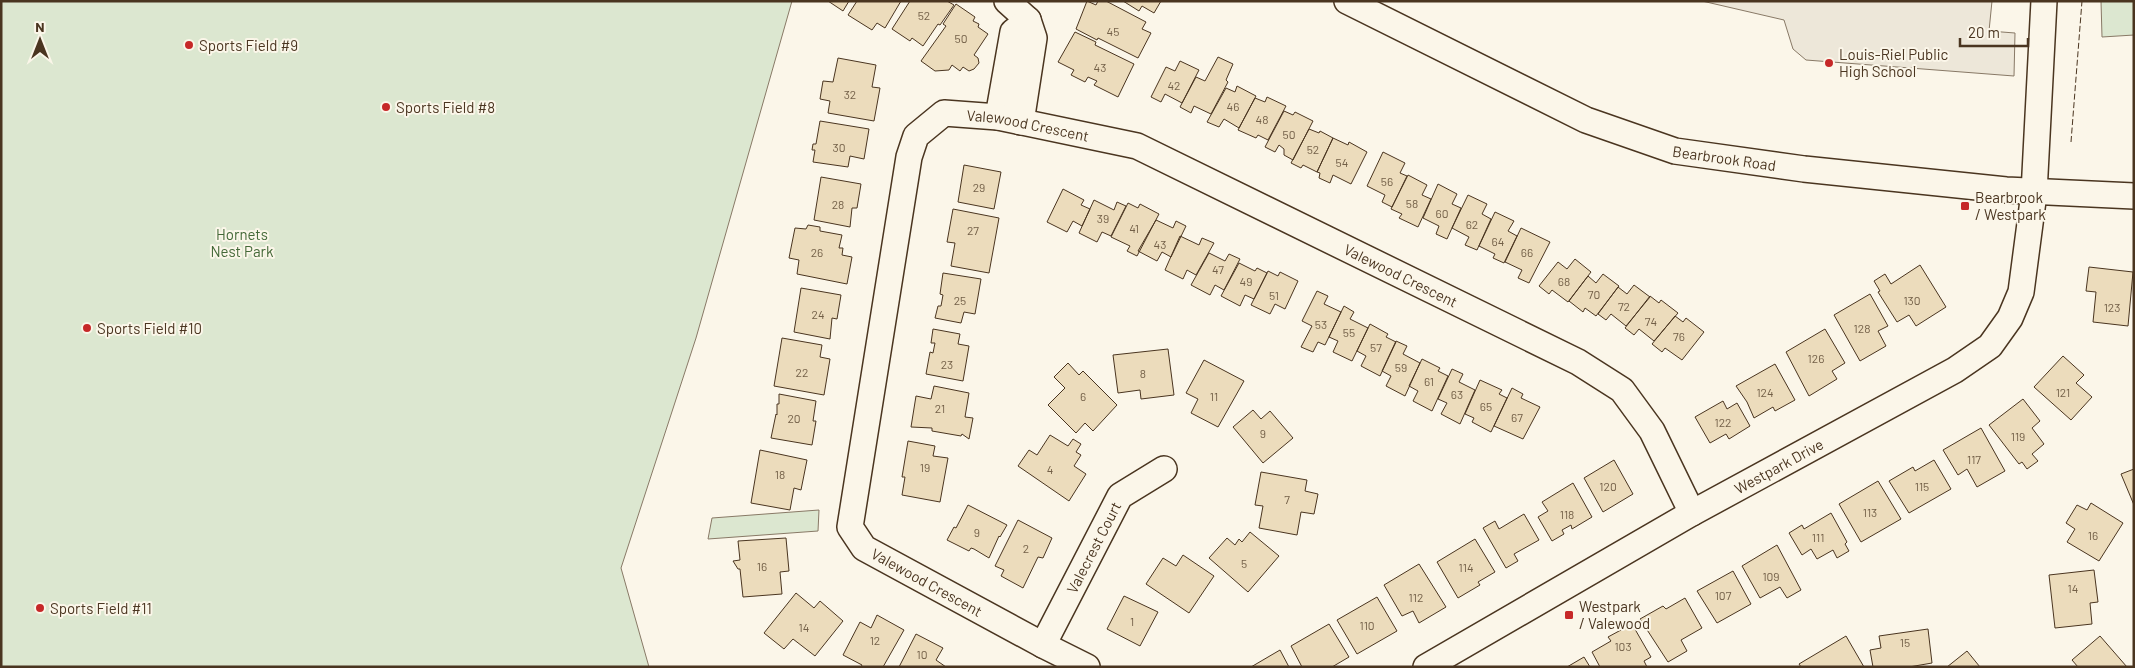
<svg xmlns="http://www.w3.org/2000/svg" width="2135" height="668" font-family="Barlow,sans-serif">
<rect width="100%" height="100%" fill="#fbf6e9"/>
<!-- green -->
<path fill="#dce7d0" stroke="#887966" d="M 1,1 L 792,1 L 696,338 L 621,568 L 649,667 L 1,667 Z
M 2101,1 L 2134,1 L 2134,35 L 2102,37 Z
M 819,510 L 818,531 L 708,539 L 712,518 Z"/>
<!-- parking -->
<path fill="#ede7d9" stroke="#887966" d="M 1702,1 L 1992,1 L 1989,31 L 2015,33 L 2014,76 L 1806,60 L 1793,49 L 1784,20 Z"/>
<!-- building -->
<path fill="#ecdcbc" stroke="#4a3520" d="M 828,1 L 849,1 L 843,11 Z
M 857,1 L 901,1 L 885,28 L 877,23 L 872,30 L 848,15 Z
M 910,1 L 947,1 L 954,5 L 940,25 L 938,24 L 923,46 L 912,38 L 910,41 L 892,29 Z
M 1087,1 L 1096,5 L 1098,1 L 1106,1 L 1146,22 L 1142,29 L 1151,33 L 1138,58 L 1098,38 L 1097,40 L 1076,29 Z
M 1123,1 L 1161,1 L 1154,13 L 1142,6 L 1139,11 Z
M 956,4 L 975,17 L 973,21 L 979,24 L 978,27 L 988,34 L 974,55 L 978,58 L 979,63 L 974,69 L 969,71 L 963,67 L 960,71 L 952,65 L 949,70 L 935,71 L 921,61 L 946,26 L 943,24 Z
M 1075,32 L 1096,42 L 1095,45 L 1134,64 L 1118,97 L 1094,85 L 1097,81 L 1088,77 L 1085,82 L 1071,75 L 1074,70 L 1058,62 Z
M 1218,57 L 1233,64 L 1226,80 L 1228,82 L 1211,114 L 1194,106 L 1191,113 L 1180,107 L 1196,77 L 1205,81 Z
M 838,58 L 876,65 L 872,87 L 880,88 L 874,121 L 828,113 L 830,101 L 820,99 L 823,81 L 833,82 Z
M 1180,61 L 1199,70 L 1182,103 L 1165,94 L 1161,102 L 1151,97 L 1166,67 L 1175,71 Z
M 1237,86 L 1256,96 L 1239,128 L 1224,119 L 1219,127 L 1207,122 L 1226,88 L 1235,92 Z
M 1267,97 L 1286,106 L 1268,140 L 1258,135 L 1256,138 L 1238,130 L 1255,98 L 1265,102 Z
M 1284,111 L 1293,115 L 1295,112 L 1313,121 L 1293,160 L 1284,155 L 1284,149 L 1279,145 L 1275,152 L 1265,147 Z
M 820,121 L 869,129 L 864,159 L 850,156 L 848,167 L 813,162 L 815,150 L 812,150 L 813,144 L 816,144 Z
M 1309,129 L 1319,133 L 1320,131 L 1333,138 L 1317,172 L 1303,165 L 1301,168 L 1291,163 Z
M 1333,138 L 1348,145 L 1349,142 L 1367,152 L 1351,184 L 1333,175 L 1330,183 L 1319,178 L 1320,173 L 1317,172 Z
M 1383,152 L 1405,163 L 1400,173 L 1407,176 L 1392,207 L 1382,202 L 1385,195 L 1367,186 Z
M 964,165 L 1001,172 L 994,209 L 958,202 Z
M 1408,175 L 1427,185 L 1422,195 L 1431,199 L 1418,227 L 1399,218 L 1402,214 L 1391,209 Z
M 821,177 L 861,184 L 857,208 L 852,208 L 850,227 L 814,220 Z
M 1438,184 L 1457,194 L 1452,204 L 1461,208 L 1447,239 L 1436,234 L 1439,226 L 1423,218 Z
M 1063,189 L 1084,200 L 1081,205 L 1090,209 L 1082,226 L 1073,221 L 1067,232 L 1047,222 Z
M 1468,195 L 1487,204 L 1482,214 L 1491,219 L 1477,250 L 1465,245 L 1469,237 L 1452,228 Z
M 1094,200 L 1114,210 L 1117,202 L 1126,206 L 1111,236 L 1102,232 L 1097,242 L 1079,233 Z
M 1128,203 L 1138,208 L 1140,204 L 1159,214 L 1137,256 L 1127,251 L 1130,246 L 1111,237 Z
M 953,209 L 999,218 L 989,273 L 951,266 L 955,243 L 947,242 Z
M 1495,212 L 1514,221 L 1508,231 L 1517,236 L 1504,263 L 1493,258 L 1495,254 L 1479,246 Z
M 1156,220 L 1173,228 L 1176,221 L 1186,226 L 1171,257 L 1162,252 L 1157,261 L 1138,251 Z
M 808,225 L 820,227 L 820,231 L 842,235 L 839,248 L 843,248 L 842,255 L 852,257 L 847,284 L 797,274 L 799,260 L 789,258 L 795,228 L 806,229 Z
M 1521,228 L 1550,242 L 1529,283 L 1518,278 L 1522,270 L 1505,262 Z
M 1180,236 L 1199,245 L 1202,238 L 1214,243 L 1196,275 L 1187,270 L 1183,279 L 1165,270 Z
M 1209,253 L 1225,261 L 1229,254 L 1240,259 L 1224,290 L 1215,285 L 1210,295 L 1191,285 Z
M 1575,259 L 1591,272 L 1568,302 L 1552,290 L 1549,294 L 1539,286 L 1558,262 L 1567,269 Z
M 1239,263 L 1255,271 L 1257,268 L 1267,273 L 1254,299 L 1245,295 L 1240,306 L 1221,296 Z
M 1920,265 L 1946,307 L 1916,326 L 1909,315 L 1897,322 L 1878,292 L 1880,291 L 1874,281 L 1885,274 L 1891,284 Z
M 2089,267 L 2133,272 L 2128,326 L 2093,322 L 2096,292 L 2086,291 Z
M 1268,271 L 1278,276 L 1280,272 L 1298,281 L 1285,309 L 1275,304 L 1270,314 L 1251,305 Z
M 943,273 L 981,279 L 975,314 L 964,312 L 961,323 L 935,318 L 938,306 L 941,306 L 943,295 L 940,294 Z
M 1603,274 L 1619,286 L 1596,316 L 1585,308 L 1583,312 L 1569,301 L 1588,276 L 1596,283 Z
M 1634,285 L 1650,297 L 1626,326 L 1611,314 L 1606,320 L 1598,314 L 1618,287 L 1627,294 Z
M 801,288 L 841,295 L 837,319 L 832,318 L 830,339 L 794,332 Z
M 1317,291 L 1328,296 L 1324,304 L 1341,312 L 1325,345 L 1318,342 L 1313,352 L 1301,347 L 1312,326 L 1302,321 Z
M 1870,294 L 1888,326 L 1878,331 L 1886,346 L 1860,361 L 1834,315 Z
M 1650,296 L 1659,303 L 1661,300 L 1678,313 L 1654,341 L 1639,329 L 1634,335 L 1625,328 Z
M 1344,306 L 1354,312 L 1350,319 L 1368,328 L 1352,361 L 1333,352 L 1338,341 L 1329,337 Z
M 1675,316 L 1683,322 L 1686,318 L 1704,332 L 1682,360 L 1665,348 L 1662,352 L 1652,344 Z
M 1370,324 L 1388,334 L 1386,337 L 1396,342 L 1380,376 L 1361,366 L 1366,356 L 1357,351 Z
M 933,329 L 960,334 L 958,344 L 969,346 L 963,381 L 926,374 L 930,352 L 933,353 L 935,343 L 931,343 Z
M 1825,329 L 1845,363 L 1832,371 L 1837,379 L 1809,396 L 1786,352 Z
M 782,338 L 822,345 L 820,357 L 830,359 L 824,395 L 774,386 Z
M 1396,341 L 1407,346 L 1403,354 L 1420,363 L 1405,396 L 1386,386 L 1391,376 L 1382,371 Z
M 1168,349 L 1174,395 L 1141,399 L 1140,390 L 1118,393 L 1113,355 Z
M 2063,356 L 2084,375 L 2076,383 L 2092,397 L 2071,420 L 2034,387 Z
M 1422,359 L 1440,368 L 1438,371 L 1448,376 L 1432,411 L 1413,401 L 1418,391 L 1409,386 Z
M 1204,360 L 1244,381 L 1218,427 L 1191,413 L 1198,399 L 1186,393 Z
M 1068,363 L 1079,375 L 1083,371 L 1117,405 L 1093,431 L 1085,423 L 1076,433 L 1048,405 L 1065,388 L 1054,377 Z
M 1775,364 L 1795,400 L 1775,411 L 1773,407 L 1754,418 L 1747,402 L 1736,386 Z
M 1452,369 L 1463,374 L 1459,382 L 1475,390 L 1460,424 L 1441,414 L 1447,403 L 1438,399 Z
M 1480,380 L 1502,390 L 1499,394 L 1507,398 L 1491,432 L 1472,422 L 1474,418 L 1465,414 Z
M 934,386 L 969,393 L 965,417 L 973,418 L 969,439 L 962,434 L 961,436 L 932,431 L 932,428 L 911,427 L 916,396 L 931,399 Z
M 1512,388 L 1523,394 L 1521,398 L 1540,407 L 1523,439 L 1494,426 Z
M 779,394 L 816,401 L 813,421 L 816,421 L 812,445 L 771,438 L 776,414 L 777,415 L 777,404 L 779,404 Z
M 2023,399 L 2040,421 L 2032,428 L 2044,444 L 2032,454 L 2038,461 L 2027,469 L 2022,462 L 2019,464 L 1989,425 Z
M 1723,401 L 1727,409 L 1737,403 L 1750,426 L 1729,439 L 1726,434 L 1710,443 L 1695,417 Z
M 1253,410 L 1261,419 L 1270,411 L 1293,438 L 1263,463 L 1233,427 Z
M 1981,428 L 2005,471 L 1977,487 L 1967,469 L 1958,475 L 1943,450 Z
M 1050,435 L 1068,446 L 1073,439 L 1081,444 L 1076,452 L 1081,455 L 1074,466 L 1086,474 L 1069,501 L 1018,466 L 1029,450 L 1037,455 Z
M 908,441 L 935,446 L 933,456 L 948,458 L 940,502 L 902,495 L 905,477 L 902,477 Z
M 760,450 L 807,460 L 801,490 L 794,488 L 790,510 L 751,503 Z
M 1614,460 L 1633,494 L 1603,512 L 1584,478 Z
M 1934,460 L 1951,489 L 1909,513 L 1889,481 L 1913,467 L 1915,471 Z
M 2134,469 L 2134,505 L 2121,474 Z
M 1261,472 L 1307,480 L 1305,491 L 1318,494 L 1314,514 L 1301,512 L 1297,535 L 1259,528 L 1263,506 L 1255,505 Z
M 1878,481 L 1901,519 L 1861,542 L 1839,504 Z
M 1573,483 L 1592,517 L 1572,529 L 1571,525 L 1562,530 L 1564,534 L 1552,541 L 1538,517 L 1548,511 L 1542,502 Z
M 2091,503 L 2123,523 L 2099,561 L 2067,542 L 2075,529 L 2066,523 L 2077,505 L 2087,510 Z
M 968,505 L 1007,525 L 1000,537 L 999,536 L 989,558 L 974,549 L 971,548 L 969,551 L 947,540 L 954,527 L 956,528 Z
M 1831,513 L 1847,542 L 1845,544 L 1849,551 L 1837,558 L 1833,550 L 1817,559 L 1811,549 L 1802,555 L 1789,533 L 1802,525 L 1804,529 Z
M 1524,514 L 1539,540 L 1514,554 L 1518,561 L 1506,568 L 1483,528 L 1495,521 L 1499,529 Z
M 1018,520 L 1052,538 L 1043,558 L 1038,557 L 1023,588 L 1001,576 L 1004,570 L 995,566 Z
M 1250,532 L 1279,556 L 1248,592 L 1209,558 L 1227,538 L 1235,545 L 1239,539 L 1242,542 Z
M 786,538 L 789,571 L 780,572 L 782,594 L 743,597 L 740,569 L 738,569 L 733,561 L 740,560 L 738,541 Z
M 1475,539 L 1495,572 L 1478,582 L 1480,585 L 1458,598 L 1437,562 Z
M 1777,545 L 1801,590 L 1787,598 L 1780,587 L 1760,598 L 1742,566 Z
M 1183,555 L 1214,576 L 1189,613 L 1146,584 L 1163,558 L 1176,566 Z
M 1419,564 L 1446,607 L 1419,623 L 1413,611 L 1402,616 L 1384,585 Z
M 2094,570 L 2098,602 L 2090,603 L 2092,624 L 2055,628 L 2049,575 Z
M 1733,571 L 1751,604 L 1717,623 L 1697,591 Z
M 796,593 L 814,608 L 820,601 L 843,621 L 815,656 L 793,639 L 784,649 L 764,633 Z
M 1124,596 L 1158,612 L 1140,646 L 1107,629 Z
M 1377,597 L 1397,631 L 1357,654 L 1337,620 Z
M 1685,598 L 1702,628 L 1681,640 L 1687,651 L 1668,662 L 1640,619 L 1663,606 L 1666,609 Z
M 877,615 L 904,630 L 883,667 L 861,667 L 862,665 L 843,655 L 860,622 L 871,628 Z
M 1329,624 L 1349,657 L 1332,667 L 1302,667 L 1291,646 Z
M 1632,624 L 1651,657 L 1644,661 L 1647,667 L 1600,667 L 1592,652 L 1611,641 L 1608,637 Z
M 1928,629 L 1932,663 L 1909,667 L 1873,667 L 1870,650 L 1881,648 L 1879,636 Z
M 916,634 L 943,648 L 936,660 L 946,667 L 899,667 Z
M 1846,636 L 1864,667 L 1801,667 L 1799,664 Z
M 2100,636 L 2127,667 L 2078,667 L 2072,660 Z
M 1280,650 L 1289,667 L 1251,667 Z
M 1967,651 L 1980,667 L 1947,667 Z
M 1584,657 L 1590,667 L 1567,667 Z"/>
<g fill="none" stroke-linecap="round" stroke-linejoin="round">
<defs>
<g id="minor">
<path d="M 1007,1 L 1028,20"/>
<path id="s1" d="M 1347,1 L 1586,120 L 1675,151 L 1804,169 L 2006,190 L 2134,196"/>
<path d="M 998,117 L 1013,32 L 1028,20 L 1034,38 L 1021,122"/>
<path id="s2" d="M 1043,645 L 1120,496 L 1164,469"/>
<path id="s3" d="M 1087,667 L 1043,645 L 864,548 L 850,527 L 909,157 L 916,136 L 944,113 L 998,117 L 1137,146 L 1578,362 L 1622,390 L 1652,431 L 1692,513"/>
<path id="s4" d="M 1426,667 L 1692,513 L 1955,370 L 1990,346 L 2010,318 L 2021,292 L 2034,193 L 2044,1"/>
</g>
</defs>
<!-- minor casing -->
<use href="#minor" stroke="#4a3520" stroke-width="28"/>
<!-- minor -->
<use href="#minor" stroke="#fbf6e9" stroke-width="25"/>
<!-- fence -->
<path stroke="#4a3520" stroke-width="1" stroke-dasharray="6 2.5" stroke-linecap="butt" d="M 2071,142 L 2082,1"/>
</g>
<!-- markers -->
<g fill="#c62828" stroke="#fbf6e9" stroke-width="2">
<circle cx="189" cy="45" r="5"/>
<circle cx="1829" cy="63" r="5"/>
<circle cx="386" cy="107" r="5"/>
<rect x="1960" y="201" width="10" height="10" rx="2.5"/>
<circle cx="87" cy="328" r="5"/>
<circle cx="40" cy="608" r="5"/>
<rect x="1564" y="610" width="10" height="10" rx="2.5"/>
</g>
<g text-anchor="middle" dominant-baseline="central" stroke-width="4" stroke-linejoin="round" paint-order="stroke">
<!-- number labels -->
<g font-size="12" fill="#725f47">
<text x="924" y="15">52</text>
<text x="1113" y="31">45</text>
<text x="961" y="38">50</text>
<text x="1100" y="67">43</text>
<text x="1174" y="85">42</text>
<text x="850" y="94">32</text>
<text x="1233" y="106">46</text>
<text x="1262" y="119">48</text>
<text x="1289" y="134">50</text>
<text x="839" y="147">30</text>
<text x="1313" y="149">52</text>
<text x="1342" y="162">54</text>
<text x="1387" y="181">56</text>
<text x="979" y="187">29</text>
<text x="1412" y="203">58</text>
<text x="838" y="204">28</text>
<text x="1442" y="213">60</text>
<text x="1103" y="218">39</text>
<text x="1472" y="224">62</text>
<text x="1134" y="228">41</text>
<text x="973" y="230">27</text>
<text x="1498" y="241">64</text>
<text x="1160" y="244">43</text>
<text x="817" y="252">26</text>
<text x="1527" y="252">66</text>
<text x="1218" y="269">47</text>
<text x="1246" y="281">49</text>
<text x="1564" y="281">68</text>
<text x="1594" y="294">70</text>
<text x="1274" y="295">51</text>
<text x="960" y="300">25</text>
<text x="1912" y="300">130</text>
<text x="1624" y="306">72</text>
<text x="2112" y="307">123</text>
<text x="818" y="314">24</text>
<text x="1651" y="321">74</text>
<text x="1321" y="324">53</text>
<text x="1862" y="328">128</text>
<text x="1349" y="332">55</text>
<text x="1679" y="336">76</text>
<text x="1376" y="347">57</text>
<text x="1816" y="358">126</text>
<text x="947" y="364">23</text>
<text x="1401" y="367">59</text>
<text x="802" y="372">22</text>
<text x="1143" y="373">8</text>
<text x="1429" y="381">61</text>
<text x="1765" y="392">124</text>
<text x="2063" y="392">121</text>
<text x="1457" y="394">63</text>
<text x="1083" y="396">6</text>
<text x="1214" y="396">11</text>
<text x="1486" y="406">65</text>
<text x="940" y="408">21</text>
<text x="1517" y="417">67</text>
<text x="794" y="418">20</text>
<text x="1723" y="422">122</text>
<text x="1263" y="433">9</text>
<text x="2018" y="436">119</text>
<text x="1974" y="459">117</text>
<text x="925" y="467">19</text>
<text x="1050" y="469">4</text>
<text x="780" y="474">18</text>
<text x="1608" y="486">120</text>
<text x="1922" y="486">115</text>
<text x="1287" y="499">7</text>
<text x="1870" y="512">113</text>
<text x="1567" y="514">118</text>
<text x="977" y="532">9</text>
<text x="2093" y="535">16</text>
<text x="1818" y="537">111</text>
<text x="1026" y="548">2</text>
<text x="1244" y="563">5</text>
<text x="762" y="566">16</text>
<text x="1466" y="567">114</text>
<text x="1771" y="576">109</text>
<text x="2073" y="588">14</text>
<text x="1723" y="595">107</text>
<text x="1416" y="597">112</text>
<text x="1132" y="621">1</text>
<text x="1367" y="625">110</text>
<text x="804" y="627">14</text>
<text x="875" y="640">12</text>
<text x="1905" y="642">15</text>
<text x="1623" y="646">103</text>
<text x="922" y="654">10</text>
</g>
<!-- poi labels -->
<g font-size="15" fill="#4a3520" stroke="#fbf6e9" text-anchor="start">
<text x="199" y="45">Sports Field #9</text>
<text x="1839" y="54">Louis-Riel Public<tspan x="1839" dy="17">High School</tspan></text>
<text x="396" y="107">Sports Field #8</text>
<text x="1975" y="197">Bearbrook<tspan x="1975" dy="17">/ Westpark</tspan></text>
<text x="97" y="328">Sports Field #10</text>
<text x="1579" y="606">Westpark<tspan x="1579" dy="17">/ Valewood</tspan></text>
<text x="50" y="608">Sports Field #11</text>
</g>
<!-- street labels -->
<g font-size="15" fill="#4a3520" stroke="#fbf6e9">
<text stroke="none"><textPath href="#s3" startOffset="796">Valewood Crescent</textPath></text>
<text stroke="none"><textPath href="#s1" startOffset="411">Bearbrook Road</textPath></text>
<text stroke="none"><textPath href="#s3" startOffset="1201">Valewood Crescent</textPath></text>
<text stroke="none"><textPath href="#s4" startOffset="406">Westpark Drive</textPath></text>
<text stroke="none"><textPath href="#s2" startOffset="110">Valecrest Court</textPath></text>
<text transform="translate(927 582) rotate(29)">Valewood Crescent</text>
</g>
<!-- park labels -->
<g font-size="15" fill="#436837" stroke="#fbf6e9">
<text x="242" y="234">Hornets<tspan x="242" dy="17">Nest Park</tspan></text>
</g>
</g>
<!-- border -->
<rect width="2135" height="668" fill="none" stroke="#4a3520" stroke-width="5"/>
<!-- north arrow -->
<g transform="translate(40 40)" stroke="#fbf6e9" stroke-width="4" paint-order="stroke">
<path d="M0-4L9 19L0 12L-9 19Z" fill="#4a3520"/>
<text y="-8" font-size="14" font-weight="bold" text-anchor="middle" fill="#4a3520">N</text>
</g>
<!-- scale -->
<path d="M1960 38v8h68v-8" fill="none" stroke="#4a3520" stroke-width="2.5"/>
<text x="1968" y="38" font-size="15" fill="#4a3520" stroke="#fbf6e9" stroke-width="4" paint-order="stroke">20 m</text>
</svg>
